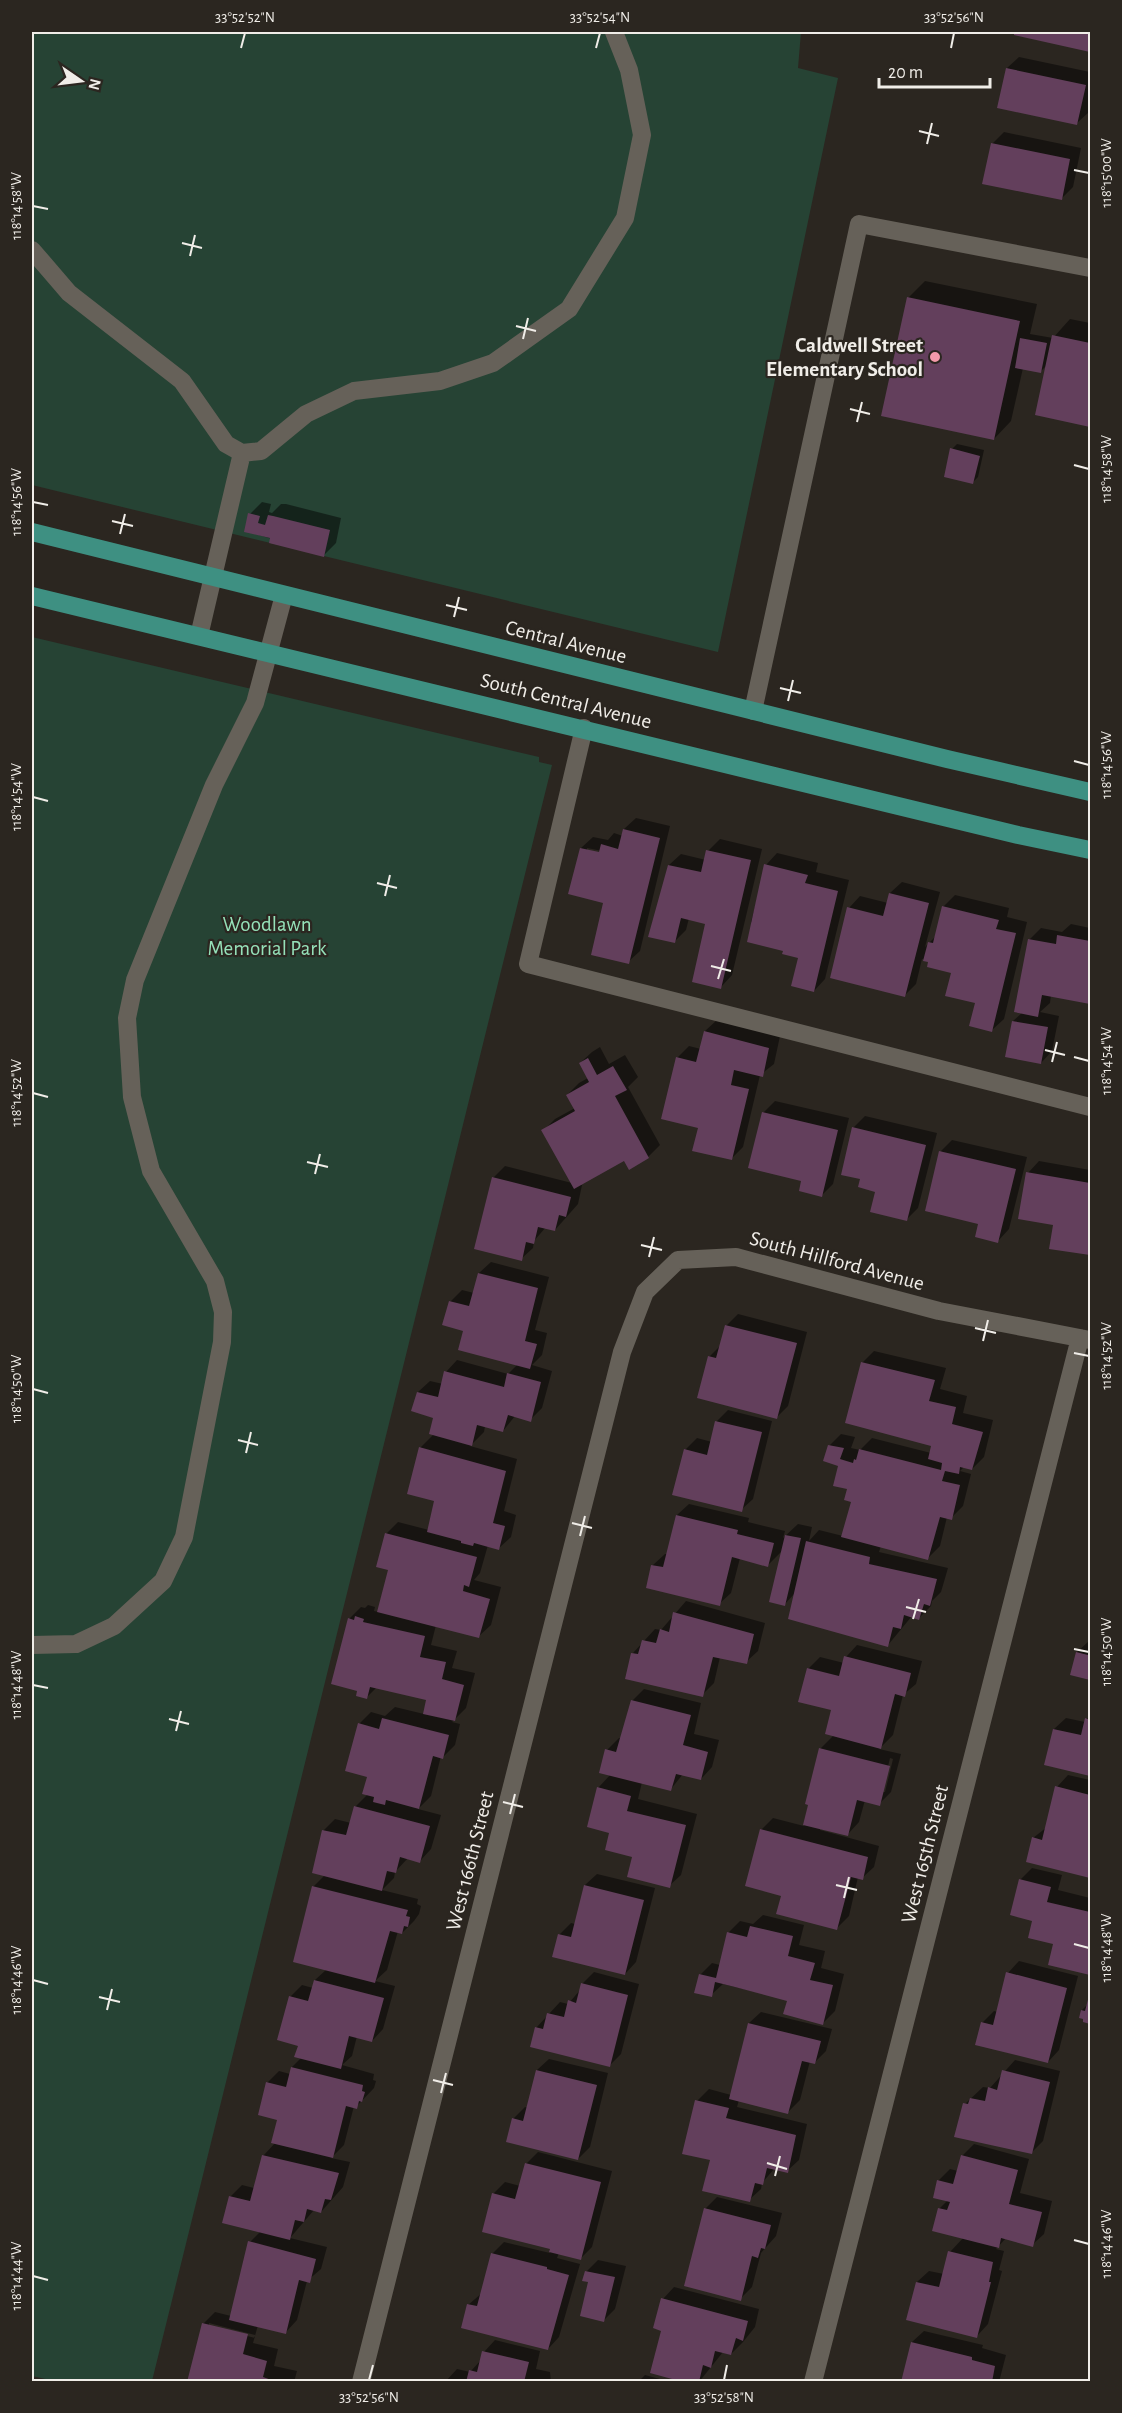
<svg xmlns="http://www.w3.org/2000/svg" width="1122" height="2413" font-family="'Alegreya Sans',sans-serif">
<rect width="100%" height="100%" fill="#2b2620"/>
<!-- green -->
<path fill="#264334" d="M 32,32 L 801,32 L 798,68 L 838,78 L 718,652 L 32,485 Z
M 32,637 L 539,757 L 539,762 L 552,765 L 152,2381 L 59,2382 L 32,2376 Z"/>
<!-- shadow -->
<path fill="#0007" fill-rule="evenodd" d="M 1016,32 L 1090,32 L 1090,50 L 1015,34 Z
M 1019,57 L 1090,72 L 1089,112 L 1077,123 L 1007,68 Z
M 1004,132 L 1081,148 L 1073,187 L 1061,199 L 992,144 Z
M 925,281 L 1037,304 L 1030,334 L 1053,338 L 1070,319 L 1090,323 L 1090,425 L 1037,414 L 1047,365 L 1041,371 L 1023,368 L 1011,421 L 994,439 L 908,298 Z
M 957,444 L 984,450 L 978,477 L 972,483 L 952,449 Z
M 262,502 L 271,504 L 269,512 L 272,513 L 281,504 L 286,504 L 341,518 L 336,543 L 324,555 L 246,531 L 250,514 Z
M 636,818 L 670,826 L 640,951 L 628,962 L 581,848 L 593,837 L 608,840 L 614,833 L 623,836 L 624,829 ZM 587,848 L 607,852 L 606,855 L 587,851 Z
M 720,839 L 762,849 L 732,975 L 721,987 L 707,922 L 689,918 L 686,930 L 674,942 L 669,865 L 681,854 L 706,860 L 708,851 Z
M 777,853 L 818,863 L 816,872 L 849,880 L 825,979 L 814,991 L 799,957 L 784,950 L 751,922 L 766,865 Z
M 902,882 L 940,892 L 925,947 L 936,936 L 943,907 L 955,895 L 1009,908 L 1007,917 L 1027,922 L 1004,1019 L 992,1030 L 977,1002 L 953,971 L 930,961 L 922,959 L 916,984 L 904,996 L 849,908 L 860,896 L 888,903 L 890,893 Z
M 1071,924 L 1090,928 L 1090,1003 L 1051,995 L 1050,1003 L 1040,1012 L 1059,1016 L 1052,1051 L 1041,1063 L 1013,1021 L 1023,1012 L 1029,940 L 1041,928 L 1062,932 Z
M 717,1020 L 780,1036 L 774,1064 L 760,1075 L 743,1147 L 731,1159 L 700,1127 L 677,1058 L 689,1046 L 701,1049 L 705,1031 Z
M 600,1047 L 609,1064 L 625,1055 L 638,1077 L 628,1087 L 660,1145 L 648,1157 L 624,1159 L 579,1185 L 582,1185 L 578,1204 L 555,1230 L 546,1227 L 534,1241 L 533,1248 L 521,1259 L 493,1178 L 505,1166 L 572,1183 L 543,1131 L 555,1119 L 575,1108 L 567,1095 L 579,1083 L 588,1078 L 580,1063 L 592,1052 Z
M 775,1101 L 849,1118 L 833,1184 L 822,1195 L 803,1180 L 763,1113 Z
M 865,1116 L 937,1133 L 918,1208 L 906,1220 L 877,1190 L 853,1128 Z
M 952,1140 L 1027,1157 L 1009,1229 L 998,1241 L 979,1223 L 941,1151 Z
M 1039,1161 L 1090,1170 L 1090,1254 L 1051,1248 L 1055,1224 L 1028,1173 Z
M 491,1262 L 549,1277 L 535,1330 L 547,1333 L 542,1355 L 532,1365 L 552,1371 L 542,1408 L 530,1420 L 515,1416 L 503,1431 L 485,1426 L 484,1432 L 470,1446 L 517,1459 L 504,1511 L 516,1515 L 511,1537 L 499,1548 L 488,1545 L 480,1573 L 474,1580 L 501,1587 L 491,1625 L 479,1636 L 436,1625 L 431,1645 L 457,1651 L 452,1668 L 475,1673 L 466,1708 L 452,1722 L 460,1724 L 455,1745 L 443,1757 L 441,1756 L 431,1796 L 418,1809 L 441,1815 L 431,1849 L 420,1861 L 408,1858 L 395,1872 L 394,1878 L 382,1890 L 418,1899 L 417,1904 L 421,1906 L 419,1914 L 414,1921 L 402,1933 L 398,1931 L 387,1970 L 375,1981 L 395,1986 L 383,2029 L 372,2041 L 357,2036 L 352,2056 L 342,2065 L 374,2074 L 373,2080 L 376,2081 L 374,2088 L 356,2107 L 354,2106 L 344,2145 L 331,2158 L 350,2162 L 343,2187 L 321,2212 L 314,2210 L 290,2238 L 327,2247 L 321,2269 L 307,2281 L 297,2320 L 286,2332 L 258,2325 L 253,2343 L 278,2349 L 274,2366 L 297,2371 L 294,2382 L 188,2381 L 203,2324 L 215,2312 L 231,2316 L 250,2242 L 261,2231 L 230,2197 L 242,2185 L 254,2188 L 263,2156 L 276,2142 L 279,2119 L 267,2083 L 279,2071 L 290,2074 L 292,2067 L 302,2057 L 290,1997 L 302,1985 L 313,1988 L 315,1980 L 327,1969 L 313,1887 L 325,1875 L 313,1872 L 324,1830 L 335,1819 L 351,1823 L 355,1807 L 368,1794 L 369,1776 L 359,1724 L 371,1712 L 385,1716 L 395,1707 L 424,1714 L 428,1699 L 377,1687 L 367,1697 L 349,1619 L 361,1607 L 365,1608 L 368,1605 L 375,1607 L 374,1611 L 379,1612 L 390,1569 L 386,1534 L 398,1522 L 429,1530 L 436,1500 L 420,1448 L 434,1434 L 435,1416 L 418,1392 L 430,1381 L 443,1384 L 446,1372 L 457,1360 L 508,1374 L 518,1364 L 465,1330 L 450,1302 L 462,1290 L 474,1293 L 479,1273 ZM 209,2323 L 255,2335 L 255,2338 L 209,2326 Z
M 738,1314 L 807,1332 L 788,1406 L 777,1417 L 709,1357 L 721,1345 L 726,1326 Z
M 874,1351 L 946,1368 L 940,1389 L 967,1396 L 963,1413 L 993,1420 L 984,1457 L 972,1469 L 964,1467 L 960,1471 L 971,1474 L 963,1506 L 951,1518 L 947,1517 L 940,1546 L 928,1558 L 881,1546 L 879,1552 L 948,1568 L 941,1592 L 932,1601 L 931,1606 L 919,1618 L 912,1616 L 888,1645 L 795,1593 L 784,1605 L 783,1550 L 768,1565 L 740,1558 L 731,1593 L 719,1604 L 648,1586 L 653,1565 L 665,1554 L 668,1554 L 677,1515 L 689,1504 L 749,1518 L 748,1522 L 785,1531 L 783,1538 L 798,1524 L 812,1527 L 809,1541 L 819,1530 L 843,1536 L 853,1501 L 840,1465 L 830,1445 L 841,1434 L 855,1437 L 851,1448 L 860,1450 L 872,1438 L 931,1453 L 933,1445 L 862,1363 Z
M 728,1410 L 772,1421 L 753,1499 L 741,1510 L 685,1450 L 697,1438 L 712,1442 L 717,1421 Z
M 686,1601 L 765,1623 L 758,1651 L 746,1662 L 720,1657 L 714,1683 L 702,1695 L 633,1653 L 655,1629 L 661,1630 Z
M 1089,1641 L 1090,1641 L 1090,1679 L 1072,1674 L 1077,1652 Z
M 857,1645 L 922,1661 L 916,1684 L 903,1695 L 893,1735 L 879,1749 L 901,1754 L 891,1792 L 879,1804 L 865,1800 L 859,1822 L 848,1834 L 820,1827 L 820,1830 L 879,1846 L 874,1867 L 862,1878 L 858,1877 L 849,1916 L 837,1928 L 783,1895 L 761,1830 L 773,1818 L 804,1826 L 820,1749 L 834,1735 L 833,1709 L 808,1669 L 820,1657 L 844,1663 L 846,1657 ZM 890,1758 L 893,1759 L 885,1792 L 882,1792 Z
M 644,1689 L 701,1703 L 694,1734 L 719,1740 L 712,1767 L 701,1779 L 683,1774 L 671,1789 L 642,1782 L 638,1799 L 697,1814 L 681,1875 L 669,1886 L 634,1856 L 611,1832 L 598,1788 L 611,1774 L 607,1750 L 619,1738 L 622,1739 L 632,1701 Z
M 1090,1715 L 1090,1774 L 1046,1764 L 1054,1729 L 1066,1718 L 1085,1722 Z
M 1068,1775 L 1090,1780 L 1090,1876 L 1027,1861 L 1033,1838 L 1047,1827 L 1057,1787 Z
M 1032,1868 L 1062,1875 L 1058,1890 L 1090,1898 L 1090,1973 L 1050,1964 L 1055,1942 L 1034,1920 L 1020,1880 Z
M 597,1874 L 655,1888 L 636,1962 L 625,1974 L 559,1935 L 571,1923 L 575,1924 L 585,1885 Z
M 763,1915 L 804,1925 L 799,1945 L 825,1951 L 821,1968 L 844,1974 L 835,2011 L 823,2023 L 788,2000 L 723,1984 L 711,1995 L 700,1975 L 712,1963 L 720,1965 L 729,1932 L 740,1921 L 753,1924 Z
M 1019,1961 L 1078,1976 L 1059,2050 L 1048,2062 L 982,2023 L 994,2011 L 998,2012 L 1008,1973 Z
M 594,1972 L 639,1984 L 621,2054 L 609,2066 L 536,2028 L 560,2002 L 568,2004 L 581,1989 L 582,1984 Z
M 1090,1994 L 1090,2023 L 1084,2021 L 1082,2010 L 1088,2004 Z
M 761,2012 L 832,2029 L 826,2051 L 814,2063 L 810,2061 L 800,2100 L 788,2112 L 739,2100 L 737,2107 L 807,2124 L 799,2160 L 787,2171 L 775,2168 L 762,2183 L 761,2189 L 749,2200 L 712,2159 L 697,2101 L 709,2089 L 731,2095 L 749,2023 Z
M 549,2059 L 608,2073 L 590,2147 L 578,2159 L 513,2119 L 525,2107 L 528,2108 L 537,2070 Z
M 1015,2060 L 1060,2071 L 1043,2141 L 1031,2153 L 965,2104 L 983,2087 L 990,2088 Z
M 974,2144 L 1029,2159 L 1020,2193 L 1052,2201 L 1044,2234 L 1032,2245 L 1006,2238 L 996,2249 L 1004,2251 L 999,2270 L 1002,2271 L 988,2324 L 977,2336 L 917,2282 L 929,2271 L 944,2274 L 950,2252 L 964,2237 L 939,2209 L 948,2200 L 938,2181 L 950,2169 L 958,2171 L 962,2156 Z
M 538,2152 L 612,2171 L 592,2247 L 580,2259 L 559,2253 L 557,2258 L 580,2264 L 559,2337 L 548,2349 L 468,2305 L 482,2293 L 492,2254 L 504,2242 L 550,2253 L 551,2248 L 484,2231 L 494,2193 L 505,2182 L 520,2186 L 526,2164 Z
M 717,2197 L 782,2213 L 776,2236 L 761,2253 L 752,2287 L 740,2299 L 705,2209 Z
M 598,2260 L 626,2266 L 615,2309 L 603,2321 L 586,2272 Z
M 674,2287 L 759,2309 L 755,2327 L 743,2342 L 731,2354 L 723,2352 L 699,2382 L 689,2382 L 663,2330 L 663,2299 Z
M 924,2331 L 983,2345 L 982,2348 L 1006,2355 L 999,2382 L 903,2382 L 912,2342 Z
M 495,2340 L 540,2351 L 536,2369 L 550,2372 L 551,2382 L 445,2382 L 457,2369 L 470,2372 L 482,2359 L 484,2352 Z
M 645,2375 L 671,2382 L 638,2382 Z"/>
<!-- building -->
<path fill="#633f5c" d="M 1014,32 L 1090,32 L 1090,52 L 1014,35 Z
M 1006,68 L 1086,85 L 1077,125 L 997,108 Z
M 991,143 L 1070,159 L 1062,200 L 982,184 Z
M 907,297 L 1020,321 L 994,440 L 881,416 Z
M 1052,335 L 1090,343 L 1090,427 L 1035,415 Z
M 1020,338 L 1047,343 L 1041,373 L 1015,368 Z
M 950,448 L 980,456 L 973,484 L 944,477 Z
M 248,513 L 260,516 L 258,523 L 265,525 L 268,515 L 273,516 L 330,530 L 324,557 L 269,543 L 270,538 L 244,532 Z
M 623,829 L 660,838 L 629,964 L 591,955 L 603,903 L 568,894 L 580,848 L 599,852 L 601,844 L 618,849 Z
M 706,850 L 751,860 L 721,989 L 692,982 L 705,924 L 681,918 L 675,943 L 648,937 L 668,865 L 701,872 Z
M 764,864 L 808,875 L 805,883 L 838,891 L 814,992 L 791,986 L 798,958 L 782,954 L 783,951 L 747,942 Z
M 889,893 L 929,903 L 905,997 L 830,978 L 847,907 L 883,916 Z
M 942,906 L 999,920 L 996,929 L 1016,933 L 992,1032 L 969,1026 L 975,1003 L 945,996 L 951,973 L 927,967 L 928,962 L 923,961 L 928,942 L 933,943 Z
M 1057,935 L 1090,941 L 1090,1004 L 1042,995 L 1038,1017 L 1014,1012 L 1028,939 L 1056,944 Z
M 1012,1021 L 1048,1027 L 1041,1064 L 1005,1057 Z
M 704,1031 L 769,1048 L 763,1077 L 734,1070 L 731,1085 L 749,1089 L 732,1160 L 692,1151 L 698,1128 L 661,1119 L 676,1057 L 696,1062 Z
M 588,1058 L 597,1075 L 613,1066 L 627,1090 L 615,1096 L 649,1158 L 629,1170 L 624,1161 L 574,1189 L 541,1130 L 575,1111 L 566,1095 L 589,1082 L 579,1063 Z
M 762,1112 L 838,1130 L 822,1197 L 799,1191 L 801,1181 L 748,1168 Z
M 852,1127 L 926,1145 L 907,1221 L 870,1212 L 875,1192 L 858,1187 L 860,1179 L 841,1175 Z
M 939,1151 L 1016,1169 L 998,1243 L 975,1237 L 978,1224 L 925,1211 Z
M 1026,1172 L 1090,1183 L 1090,1255 L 1049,1249 L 1053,1225 L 1018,1219 Z
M 492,1177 L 571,1197 L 566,1217 L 559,1215 L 555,1231 L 538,1227 L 534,1244 L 526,1242 L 522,1261 L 474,1249 Z
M 478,1273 L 538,1288 L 525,1341 L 537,1344 L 530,1369 L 458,1350 L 463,1331 L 442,1325 L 449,1301 L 469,1306 Z
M 725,1325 L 797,1343 L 777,1419 L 697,1398 L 708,1356 L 716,1358 Z
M 861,1362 L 935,1380 L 929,1401 L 956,1407 L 952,1424 L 983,1432 L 972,1470 L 960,1467 L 959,1474 L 945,1471 L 942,1481 L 960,1485 L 952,1520 L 940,1517 L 928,1560 L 841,1537 L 851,1502 L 844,1500 L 847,1489 L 833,1486 L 838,1466 L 823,1461 L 828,1445 L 844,1448 L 840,1459 L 853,1463 L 854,1459 L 856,1460 L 859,1449 L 941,1470 L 942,1463 L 928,1459 L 931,1446 L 845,1423 Z
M 444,1371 L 504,1387 L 507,1373 L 541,1382 L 531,1422 L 508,1415 L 503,1432 L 477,1425 L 472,1446 L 429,1434 L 433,1418 L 411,1411 L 417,1392 L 438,1397 Z
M 715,1421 L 762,1432 L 742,1512 L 672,1495 L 684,1449 L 707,1455 Z
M 419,1447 L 506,1471 L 493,1523 L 505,1526 L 499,1550 L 474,1543 L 473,1546 L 461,1543 L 461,1541 L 427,1532 L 434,1501 L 407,1494 Z
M 676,1515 L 738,1530 L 737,1534 L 774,1543 L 768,1567 L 732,1557 L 720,1606 L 646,1588 L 651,1565 L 663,1567 Z
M 385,1533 L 477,1557 L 469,1587 L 464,1585 L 463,1591 L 490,1599 L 479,1638 L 377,1612 L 388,1570 L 376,1567 Z
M 785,1535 L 801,1538 L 785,1606 L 769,1602 Z
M 806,1541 L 870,1557 L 869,1564 L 937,1579 L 930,1606 L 924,1604 L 919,1620 L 904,1615 L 901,1629 L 893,1627 L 888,1647 L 788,1619 Z
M 673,1612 L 754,1634 L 747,1664 L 713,1657 L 703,1697 L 625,1679 L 631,1653 L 638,1654 L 642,1640 L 656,1643 L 660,1629 L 669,1632 Z
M 355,1616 L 364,1619 L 363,1622 L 425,1636 L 420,1657 L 446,1662 L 442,1679 L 464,1685 L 455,1721 L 423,1714 L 426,1700 L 370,1687 L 367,1699 L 356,1696 L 357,1691 L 331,1684 L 348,1618 L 354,1620 Z
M 1090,1648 L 1090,1680 L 1070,1675 L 1076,1652 L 1088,1655 Z
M 844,1656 L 911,1673 L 905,1697 L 895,1694 L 881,1749 L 825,1734 L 831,1710 L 798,1702 L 807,1668 L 839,1676 Z
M 631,1700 L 691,1715 L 683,1745 L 708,1752 L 701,1780 L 676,1774 L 671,1791 L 599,1773 L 605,1749 L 616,1752 Z
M 382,1718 L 449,1735 L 443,1759 L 433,1756 L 419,1809 L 386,1800 L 385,1805 L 373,1802 L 374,1797 L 362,1794 L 367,1777 L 345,1771 L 358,1723 L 379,1729 Z
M 1085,1718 L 1090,1720 L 1090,1776 L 1044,1765 L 1053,1729 L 1081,1735 Z
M 819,1748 L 890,1766 L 880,1806 L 857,1800 L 848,1836 L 803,1825 L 808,1805 L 805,1804 Z
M 1055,1786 L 1090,1795 L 1090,1878 L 1026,1862 L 1032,1837 L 1042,1840 Z
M 597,1787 L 631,1796 L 627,1811 L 686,1825 L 670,1888 L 627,1877 L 632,1857 L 605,1850 L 609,1833 L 587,1827 Z
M 354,1806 L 430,1826 L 420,1863 L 400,1857 L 396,1873 L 387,1871 L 382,1891 L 312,1873 L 322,1830 L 346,1835 Z
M 760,1829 L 868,1857 L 863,1880 L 851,1877 L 837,1930 L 776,1914 L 781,1896 L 745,1886 Z
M 1019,1879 L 1051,1887 L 1047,1902 L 1090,1912 L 1090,1975 L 1048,1965 L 1053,1944 L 1028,1938 L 1032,1921 L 1010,1915 Z
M 584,1885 L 644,1900 L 625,1975 L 552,1957 L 558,1934 L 571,1937 Z
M 312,1886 L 408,1910 L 406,1916 L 410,1917 L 408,1927 L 404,1926 L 402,1934 L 390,1931 L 375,1983 L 293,1962 Z
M 750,1926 L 793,1936 L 788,1956 L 815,1963 L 810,1980 L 833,1985 L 823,2025 L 783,2014 L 787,2001 L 735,1987 L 715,1982 L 712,1997 L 694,1993 L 699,1974 L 716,1978 L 727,1932 L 747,1937 Z
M 1006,1972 L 1067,1988 L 1048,2063 L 975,2045 L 981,2022 L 993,2025 Z
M 314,1980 L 384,1998 L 372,2042 L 349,2036 L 341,2069 L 294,2057 L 298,2046 L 277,2040 L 289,1996 L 308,2001 Z
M 581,1983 L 628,1995 L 610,2067 L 530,2047 L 535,2027 L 543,2029 L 547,2013 L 564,2017 L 568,2000 L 576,2003 Z
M 1090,1992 L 1090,2024 L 1083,2022 L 1083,2019 L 1079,2018 L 1081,2010 L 1085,2011 Z
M 748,2023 L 821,2041 L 815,2064 L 802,2061 L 788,2114 L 729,2099 Z
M 291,2067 L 363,2085 L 362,2091 L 365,2092 L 362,2102 L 359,2101 L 357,2109 L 346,2106 L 333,2158 L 271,2143 L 277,2120 L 258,2115 L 266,2082 L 286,2087 Z
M 536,2070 L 597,2085 L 578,2160 L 506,2142 L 512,2118 L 523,2121 Z
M 1002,2070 L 1050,2082 L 1032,2154 L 954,2137 L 963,2103 L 968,2104 L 970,2098 L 985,2101 L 988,2087 L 997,2090 Z
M 695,2100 L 729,2108 L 726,2118 L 796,2135 L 788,2173 L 767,2168 L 763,2185 L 755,2183 L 750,2202 L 702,2191 L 710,2160 L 682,2154 Z
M 262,2155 L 339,2173 L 331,2200 L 325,2199 L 321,2213 L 307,2209 L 304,2222 L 295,2220 L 290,2240 L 222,2223 L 229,2196 L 250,2201 Z
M 961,2155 L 1018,2170 L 1009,2204 L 1042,2212 L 1033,2247 L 1001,2238 L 999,2248 L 932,2231 L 938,2208 L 947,2210 L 950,2202 L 933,2198 L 937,2180 L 953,2184 Z
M 525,2163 L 601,2182 L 581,2260 L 549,2252 L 550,2249 L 482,2232 L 492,2193 L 515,2199 Z
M 704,2208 L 771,2225 L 765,2249 L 761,2248 L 758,2258 L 752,2256 L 741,2301 L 684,2286 Z
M 248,2241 L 316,2259 L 310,2283 L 299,2280 L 286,2334 L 229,2320 Z
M 948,2251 L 993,2262 L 989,2282 L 991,2282 L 977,2338 L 906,2320 L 916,2282 L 939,2287 Z
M 491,2253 L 547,2267 L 547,2269 L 569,2275 L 548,2350 L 461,2328 L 467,2304 L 477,2306 Z
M 585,2271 L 615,2277 L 604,2322 L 580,2316 L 588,2282 L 582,2281 Z
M 661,2298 L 748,2321 L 743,2341 L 736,2338 L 731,2355 L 715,2351 L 711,2368 L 703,2365 L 699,2382 L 683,2382 L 650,2373 L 661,2331 L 653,2328 Z
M 202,2323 L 248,2334 L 243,2354 L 267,2361 L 263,2377 L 277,2382 L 187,2382 Z
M 911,2342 L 972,2357 L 972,2360 L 995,2366 L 992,2382 L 901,2382 Z
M 482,2351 L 529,2362 L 524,2382 L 466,2382 L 469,2370 L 477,2372 Z"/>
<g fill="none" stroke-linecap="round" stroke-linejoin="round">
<!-- minor -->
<path stroke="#666159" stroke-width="18" d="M 32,250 L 69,293 L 182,381 L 226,444 L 242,453 L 261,451 L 306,414 L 354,391 L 440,381 L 493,363 L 569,309 L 625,218 L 642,135 L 629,70 L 614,32
M 199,636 L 242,453
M 753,711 L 859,224 L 1090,268
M 584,728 L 528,964 L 1090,1107
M 32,1645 L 76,1644 L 114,1626 L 163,1581 L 184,1537 L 222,1342 L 223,1312 L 215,1281 L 151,1171 L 132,1097 L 127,1018 L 135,980 L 214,785 L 255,703 L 284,595
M 361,2382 L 622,1352 L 645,1292 L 678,1260 L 736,1257 L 939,1311 L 1090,1340
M 813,2382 L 1080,1338"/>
<!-- major -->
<path stroke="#3e9082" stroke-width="18" d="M 32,532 L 947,759 L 1090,792
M 32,596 L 1018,835 L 1090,850"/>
</g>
<!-- ticks -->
<path fill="none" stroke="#f0ede8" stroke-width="2" d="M 241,48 L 245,33M 596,48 L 600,33M 951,48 L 954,33M 919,131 L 939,136M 927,144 L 932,123M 1074,170 L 1089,173M 33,206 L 48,209M 182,243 L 202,248M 190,256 L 195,235M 516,326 L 536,331M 523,339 L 528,318M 850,409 L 870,414M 857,422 L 862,402M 1074,465 L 1089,469M 33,502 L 48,505M 112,521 L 133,526M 120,534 L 125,514M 446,605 L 467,610M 454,617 L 459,597M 780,688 L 801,693M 788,701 L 793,680M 1074,761 L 1089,765M 33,797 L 48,801M 377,883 L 397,888M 385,896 L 390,875M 711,966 L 731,971M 718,979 L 724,959M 1045,1050 L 1065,1055M 1074,1057 L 1089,1061M 1052,1062 L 1057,1042M 33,1093 L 48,1097M 307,1162 L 328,1167M 315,1174 L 320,1154M 641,1245 L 662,1250M 649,1257 L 654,1237M 975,1328 L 996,1333M 983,1341 L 988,1320M 1074,1353 L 1089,1356M 33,1389 L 48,1393M 238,1440 L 258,1445M 246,1453 L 251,1432M 572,1523 L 592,1528M 580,1536 L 585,1516M 906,1607 L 926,1612M 913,1619 L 919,1599M 1074,1649 L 1089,1652M 33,1685 L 48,1688M 169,1719 L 189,1724M 176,1731 L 181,1711M 503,1802 L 523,1807M 510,1814 L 515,1794M 836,1885 L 857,1890M 844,1898 L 849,1877M 1074,1944 L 1089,1948M 33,1980 L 48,1984M 99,1997 L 120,2002M 107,2010 L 112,1989M 433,2080 L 453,2085M 441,2093 L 446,2073M 767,2163 L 787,2169M 775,2176 L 780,2156M 1074,2240 L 1089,2244M 33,2276 L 48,2280M 369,2380 L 373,2365M 724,2380 L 727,2365"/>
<!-- markers -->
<circle fill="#f39aaa" stroke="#2b2620" stroke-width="2" cx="935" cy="357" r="6"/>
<g text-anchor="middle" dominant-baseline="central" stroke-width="4.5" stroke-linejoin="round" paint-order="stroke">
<!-- poi labels -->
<g font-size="21" font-weight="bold" fill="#f0ede8" stroke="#2b2620" text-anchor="end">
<text x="923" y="345">Caldwell Street<tspan x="923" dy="24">Elementary School</tspan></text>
</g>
<!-- street labels -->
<g font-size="21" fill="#f0ede8" stroke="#2b2620">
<text transform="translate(566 642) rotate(14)">Central Avenue</text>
<text transform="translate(566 701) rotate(14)">South Central Avenue</text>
<text transform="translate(837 1261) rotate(15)">South Hillford Avenue</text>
<text transform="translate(925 1854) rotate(-76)">West 165th Street</text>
<text transform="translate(470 1861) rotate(-76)">West 166th Street</text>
</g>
<!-- park labels -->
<g font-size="21" fill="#95e1b9" stroke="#2b2620">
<text x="267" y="924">Woodlawn<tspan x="267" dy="24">Memorial Park</tspan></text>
</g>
</g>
<!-- border -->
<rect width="1122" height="2413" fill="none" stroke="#2b2620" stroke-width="66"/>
<!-- north arrow -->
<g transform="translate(81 81) rotate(104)" stroke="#2b2620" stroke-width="4.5" paint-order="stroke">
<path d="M0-4.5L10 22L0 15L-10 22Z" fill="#f0ede8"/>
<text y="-9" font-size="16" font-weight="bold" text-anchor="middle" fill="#f0ede8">N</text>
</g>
<!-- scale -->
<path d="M879 78v9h111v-9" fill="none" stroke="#f0ede8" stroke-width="3"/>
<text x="888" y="78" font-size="18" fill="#f0ede8" stroke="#2b2620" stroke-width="4.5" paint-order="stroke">20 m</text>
<rect x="33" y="33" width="1056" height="2347" fill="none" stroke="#f0ede8" stroke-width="2"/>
<g font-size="15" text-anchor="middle" fill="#f0ede8">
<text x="245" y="22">33°52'52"N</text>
<text x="600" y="22">33°52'54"N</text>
<text x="954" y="22">33°52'56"N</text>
<text transform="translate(1106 173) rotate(-90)" y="5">118°15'00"W</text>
<text transform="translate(16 206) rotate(-90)" y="5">118°14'58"W</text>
<text transform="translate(1106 469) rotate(-90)" y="5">118°14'58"W</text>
<text transform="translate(16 502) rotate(-90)" y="5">118°14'56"W</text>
<text transform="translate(1106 765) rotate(-90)" y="5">118°14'56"W</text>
<text transform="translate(16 797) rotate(-90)" y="5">118°14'54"W</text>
<text transform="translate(1106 1061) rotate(-90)" y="5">118°14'54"W</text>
<text transform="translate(16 1093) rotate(-90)" y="5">118°14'52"W</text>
<text transform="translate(1106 1356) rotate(-90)" y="5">118°14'52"W</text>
<text transform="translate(16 1389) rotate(-90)" y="5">118°14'50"W</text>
<text transform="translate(1106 1652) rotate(-90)" y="5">118°14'50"W</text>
<text transform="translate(16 1685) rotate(-90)" y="5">118°14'48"W</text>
<text transform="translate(1106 1948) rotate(-90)" y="5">118°14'48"W</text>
<text transform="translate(16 1980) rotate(-90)" y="5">118°14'46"W</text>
<text transform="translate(1106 2244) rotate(-90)" y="5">118°14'46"W</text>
<text transform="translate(16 2276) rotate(-90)" y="5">118°14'44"W</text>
<text x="369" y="2402">33°52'56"N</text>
<text x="724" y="2402">33°52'58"N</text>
</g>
</svg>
